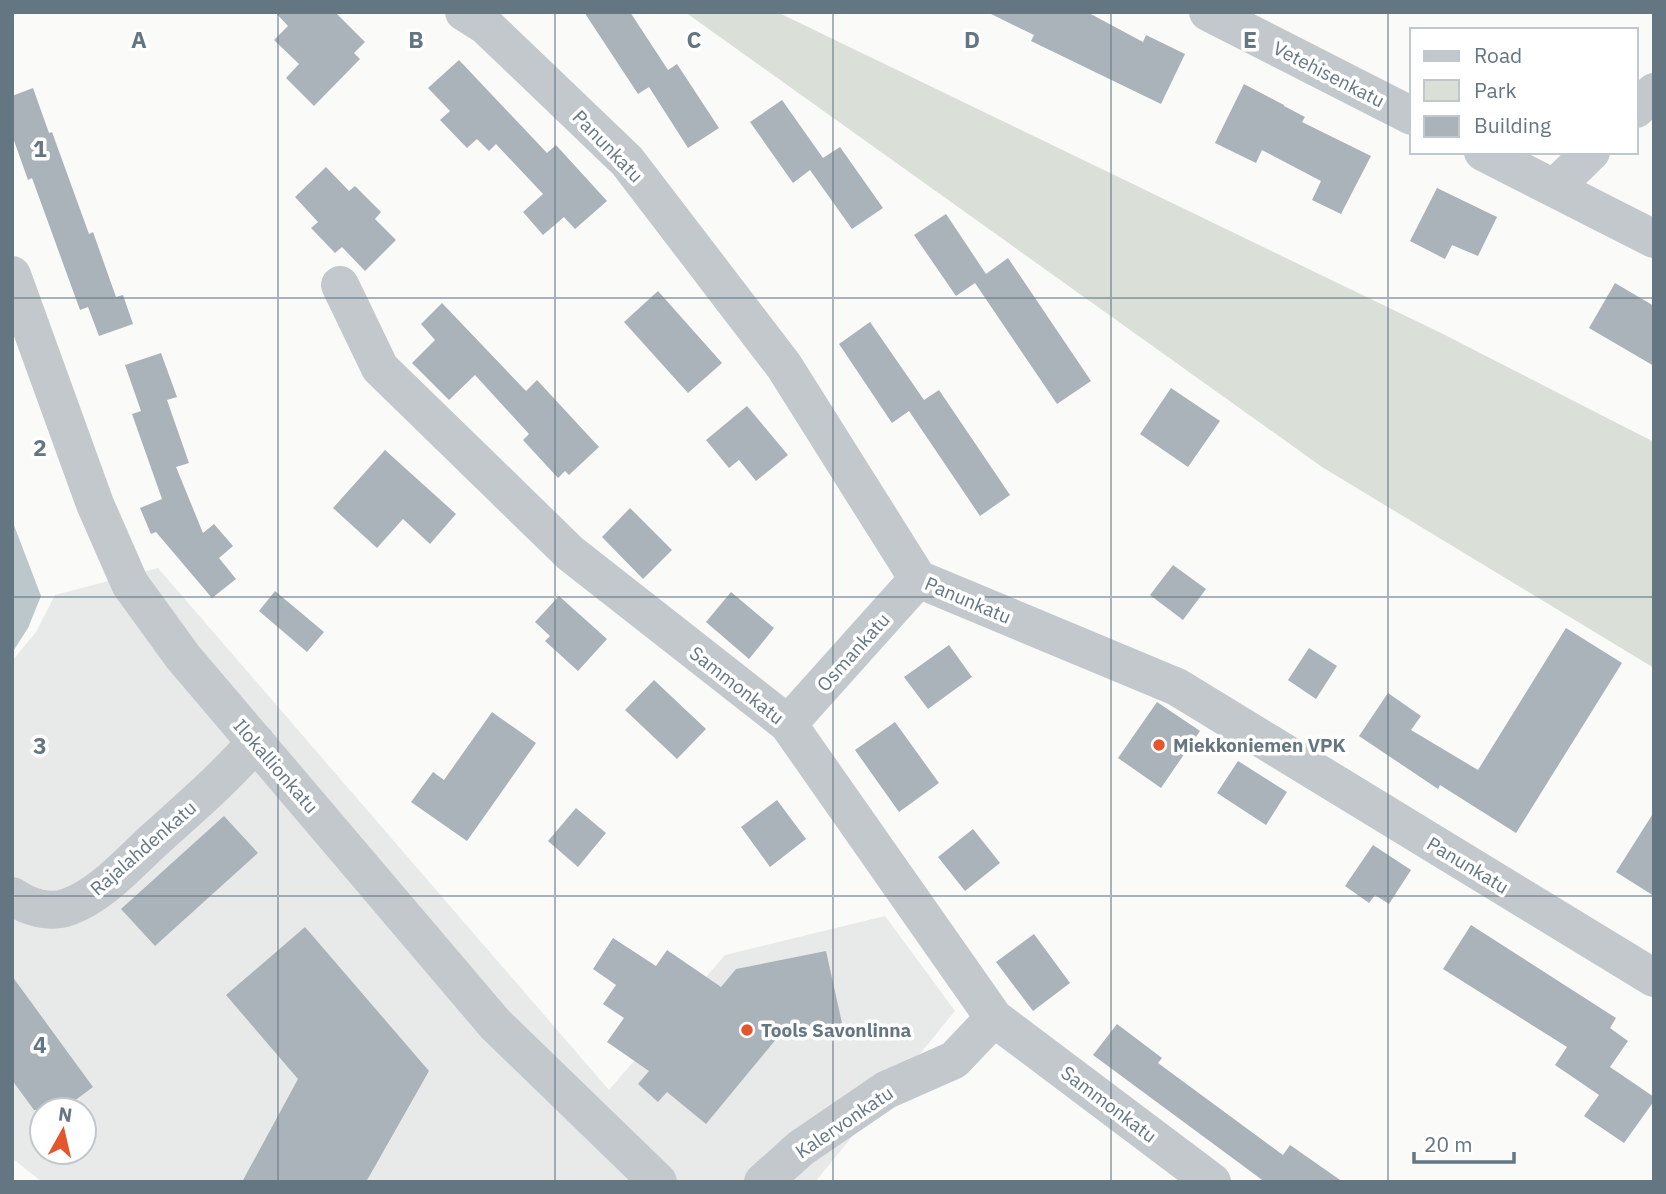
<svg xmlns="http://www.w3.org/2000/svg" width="1666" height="1194" font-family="'IBM Plex Sans',sans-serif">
<rect width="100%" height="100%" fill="#fafaf8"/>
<!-- built -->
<path fill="#e8e9e9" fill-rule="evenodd" d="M 158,568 L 609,1090 L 725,955 L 885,916 L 955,1011 L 815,1182 L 42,1182 L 12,1158 L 12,661 L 36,632 L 55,595 ZM 42,1110 L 84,1110 L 84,1152 L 42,1152 Z"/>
<!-- green -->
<path fill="#dadfd7" d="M 685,12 L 777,12 L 1441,333 L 1654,442 L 1654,668 L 1322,467 Z"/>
<!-- water -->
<path fill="#bbc7cb" d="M 12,520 L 41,596 L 28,628 L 12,653 Z"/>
<!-- building -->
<path fill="#aab3b9" d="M 275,12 L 335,12 L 365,42 L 354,53 L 360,59 L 314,106 L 286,78 L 299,64 L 274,40 L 288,26 Z
M 584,12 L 630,12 L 668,70 L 677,64 L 719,128 L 688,148 L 649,87 L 638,94 Z
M 987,12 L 1087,12 L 1143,42 L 1146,35 L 1185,54 L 1161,104 L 1031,41 L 1034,35 Z
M 459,60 L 547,153 L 556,145 L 607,201 L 575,229 L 564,217 L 543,235 L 523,212 L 543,194 L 496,144 L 489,151 L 477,139 L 467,148 L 440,120 L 450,111 L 428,88 Z
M 1244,84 L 1284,105 L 1284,106 L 1305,117 L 1302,122 L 1371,156 L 1341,214 L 1312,200 L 1321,181 L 1262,150 L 1256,163 L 1215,143 Z
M 33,88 L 49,133 L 52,132 L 89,234 L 93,232 L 116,297 L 123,295 L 133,324 L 99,336 L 88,307 L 80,310 L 32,178 L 28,180 L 12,135 L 12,96 Z
M 782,100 L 823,158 L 840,147 L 883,208 L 852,229 L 810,170 L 793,183 L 750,122 Z
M 326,167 L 349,191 L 355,186 L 381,212 L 375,219 L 396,240 L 365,271 L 342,247 L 335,253 L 311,228 L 318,222 L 295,197 Z
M 1437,188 L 1497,217 L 1478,256 L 1452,245 L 1445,259 L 1410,241 Z
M 946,214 L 986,274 L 1008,258 L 1091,381 L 1057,404 L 975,283 L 956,296 L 914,235 Z
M 1615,283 L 1654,306 L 1654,366 L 1589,328 Z
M 658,291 L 722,363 L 688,393 L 624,322 Z
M 442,303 L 526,391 L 537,380 L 599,447 L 569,475 L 565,471 L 558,478 L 523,440 L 529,434 L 475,375 L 449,400 L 412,363 L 435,340 L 421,324 Z
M 870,322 L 924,400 L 939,390 L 1010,495 L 980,516 L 909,411 L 892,423 L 839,344 Z
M 161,353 L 177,397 L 167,400 L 189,463 L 176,467 L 203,533 L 214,524 L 233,546 L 219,558 L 236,579 L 212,598 L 156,532 L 151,534 L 140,508 L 162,499 L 132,414 L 141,411 L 125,365 Z
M 1171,388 L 1220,421 L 1188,467 L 1140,434 Z
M 747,406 L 788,455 L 756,481 L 739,460 L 729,468 L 706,440 Z
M 385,450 L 456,514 L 430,544 L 403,519 L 377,548 L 333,508 Z
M 630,508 L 672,550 L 643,579 L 602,537 Z
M 1173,565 L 1206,589 L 1183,620 L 1150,595 Z
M 275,591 L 324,632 L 307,652 L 259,611 Z
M 731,592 L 774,628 L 749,659 L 706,622 Z
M 559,596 L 607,639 L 578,671 L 545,641 L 550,636 L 535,622 Z
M 1566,628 L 1622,663 L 1516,833 L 1440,785 L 1438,789 L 1359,736 L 1388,693 L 1421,716 L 1411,730 L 1478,770 Z
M 949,645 L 972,677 L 928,709 L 904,677 Z
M 1309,648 L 1337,666 L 1316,699 L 1288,680 Z
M 654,680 L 706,729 L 677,759 L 625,710 Z
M 1157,702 L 1200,731 L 1161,788 L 1118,758 Z
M 492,712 L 536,743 L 467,841 L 411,802 L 433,772 L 444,780 Z
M 895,722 L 939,783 L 899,812 L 855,750 Z
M 1238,761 L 1287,792 L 1266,825 L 1217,793 Z
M 777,800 L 806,839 L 770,867 L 741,827 Z
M 576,808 L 606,833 L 578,867 L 548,841 Z
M 1654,812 L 1654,896 L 1616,872 Z
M 224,816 L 258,853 L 155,946 L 121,909 Z
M 973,829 L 1000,863 L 965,891 L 938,857 Z
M 1373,845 L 1411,870 L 1389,904 L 1375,895 L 1369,903 L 1345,886 Z
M 1471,925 L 1616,1018 L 1610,1028 L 1628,1041 L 1610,1067 L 1654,1097 L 1654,1101 L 1624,1143 L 1584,1116 L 1599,1095 L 1555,1065 L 1567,1047 L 1443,969 Z
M 305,927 L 429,1071 L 366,1182 L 242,1182 L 298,1079 L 226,995 Z
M 1034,934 L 1070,983 L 1033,1011 L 996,962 Z
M 613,938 L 656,966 L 667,950 L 721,987 L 736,969 L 826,951 L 842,1023 L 777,1038 L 706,1124 L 667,1092 L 658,1102 L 638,1084 L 649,1071 L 607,1042 L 624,1018 L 603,1004 L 616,985 L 593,969 Z
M 12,976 L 93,1087 L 62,1110 L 34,1110 L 12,1080 Z
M 1117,1024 L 1162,1058 L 1158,1063 L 1283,1155 L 1290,1145 L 1343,1182 L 1265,1182 L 1093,1055 Z"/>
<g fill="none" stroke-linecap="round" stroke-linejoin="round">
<!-- minor -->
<path stroke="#c3c8cc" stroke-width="38" d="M 464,12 L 486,26 L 627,161 L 784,366 L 918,579 L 1177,687 L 1654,978
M 1208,12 L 1412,116
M 1636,109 L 1654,92
M 1483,152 L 1654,239
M 1554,188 L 1591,152
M 12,275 L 95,504 L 130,584 L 183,657 L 495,1024 L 658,1182
M 340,285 L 380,368 L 570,553 L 788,724 L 994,1018 L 1212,1182
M 788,724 L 918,579
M 12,896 C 28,907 49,914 68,907 C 101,895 126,866 152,842 C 187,810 224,779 256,742
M 763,1182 L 801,1148 L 886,1090 L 954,1060 L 994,1018"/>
</g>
<!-- grid -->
<path fill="none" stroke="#657683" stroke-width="2" stroke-opacity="0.55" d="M 278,12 L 278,1182M 555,12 L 555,1182M 833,12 L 833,1182M 1111,12 L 1111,1182M 1388,12 L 1388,1182M 12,298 L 1654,298M 12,597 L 1654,597M 12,896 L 1654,896"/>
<!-- markers -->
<g fill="#e4572e" stroke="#fff" stroke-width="2.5">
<circle cx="1159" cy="745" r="7"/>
<circle cx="747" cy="1030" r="7"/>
</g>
<g text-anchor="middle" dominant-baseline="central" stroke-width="7" stroke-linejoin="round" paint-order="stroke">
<!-- street labels -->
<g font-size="19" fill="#657683" stroke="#fff">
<text transform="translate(1329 74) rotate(27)">Vetehisenkatu</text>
<text transform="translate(608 146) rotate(46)">Panunkatu</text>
<text transform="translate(968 600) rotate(23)">Panunkatu</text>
<text transform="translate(853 652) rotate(-48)">Osmankatu</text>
<text transform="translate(737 685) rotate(38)">Sammonkatu</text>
<text transform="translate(276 766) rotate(49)">Ilokallionkatu</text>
<text transform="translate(143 848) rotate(-41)">Rajalahdenkatu</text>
<text transform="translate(1468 865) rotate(31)">Panunkatu</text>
<text transform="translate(1109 1104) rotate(37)">Sammonkatu</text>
<text transform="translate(844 1122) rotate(-34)">Kalervonkatu</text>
</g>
<!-- poi labels -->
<g font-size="19" font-weight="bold" fill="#657683" stroke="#fff" text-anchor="start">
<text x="1173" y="745">Miekkoniemen VPK</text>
<text x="761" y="1030">Tools Savonlinna</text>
</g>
</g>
<g font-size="23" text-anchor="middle" font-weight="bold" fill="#657683" stroke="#fff" stroke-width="7" stroke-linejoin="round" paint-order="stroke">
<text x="139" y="48">A</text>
<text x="416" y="48">B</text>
<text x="694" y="48">C</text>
<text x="972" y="48">D</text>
<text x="1250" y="48">E</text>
<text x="40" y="157">1</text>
<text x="40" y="456">2</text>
<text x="40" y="754">3</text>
<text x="40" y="1053">4</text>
</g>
<!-- border -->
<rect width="1666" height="1194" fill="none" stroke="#657683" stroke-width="28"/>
<!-- legend -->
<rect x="1410" y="28" width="228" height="126" fill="#ffffff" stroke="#c1c8cd" stroke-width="2"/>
<rect x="1424" y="51" width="35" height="10" fill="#c3c8cc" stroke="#c1c8cd" stroke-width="2"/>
<text x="1474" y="63" font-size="21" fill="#657683">Road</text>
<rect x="1424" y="80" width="35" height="21" fill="#dadfd7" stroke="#c1c8cd" stroke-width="2"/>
<text x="1474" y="98" font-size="21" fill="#657683">Park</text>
<rect x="1424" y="116" width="35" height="21" fill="#aab3b9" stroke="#c1c8cd" stroke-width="2"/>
<text x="1474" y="133" font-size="21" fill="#657683">Building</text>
<!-- north arrow -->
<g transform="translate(63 1131) rotate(8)"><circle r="33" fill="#ffffff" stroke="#c1c8cd" stroke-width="2"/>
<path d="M0-5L12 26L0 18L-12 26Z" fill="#e4572e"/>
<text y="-10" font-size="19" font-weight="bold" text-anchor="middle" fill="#657683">N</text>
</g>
<!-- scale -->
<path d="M1414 1152v10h100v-10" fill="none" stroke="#657683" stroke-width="3.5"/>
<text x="1424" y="1152" font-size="21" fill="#657683" stroke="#ffffff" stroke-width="5" paint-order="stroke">20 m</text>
</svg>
